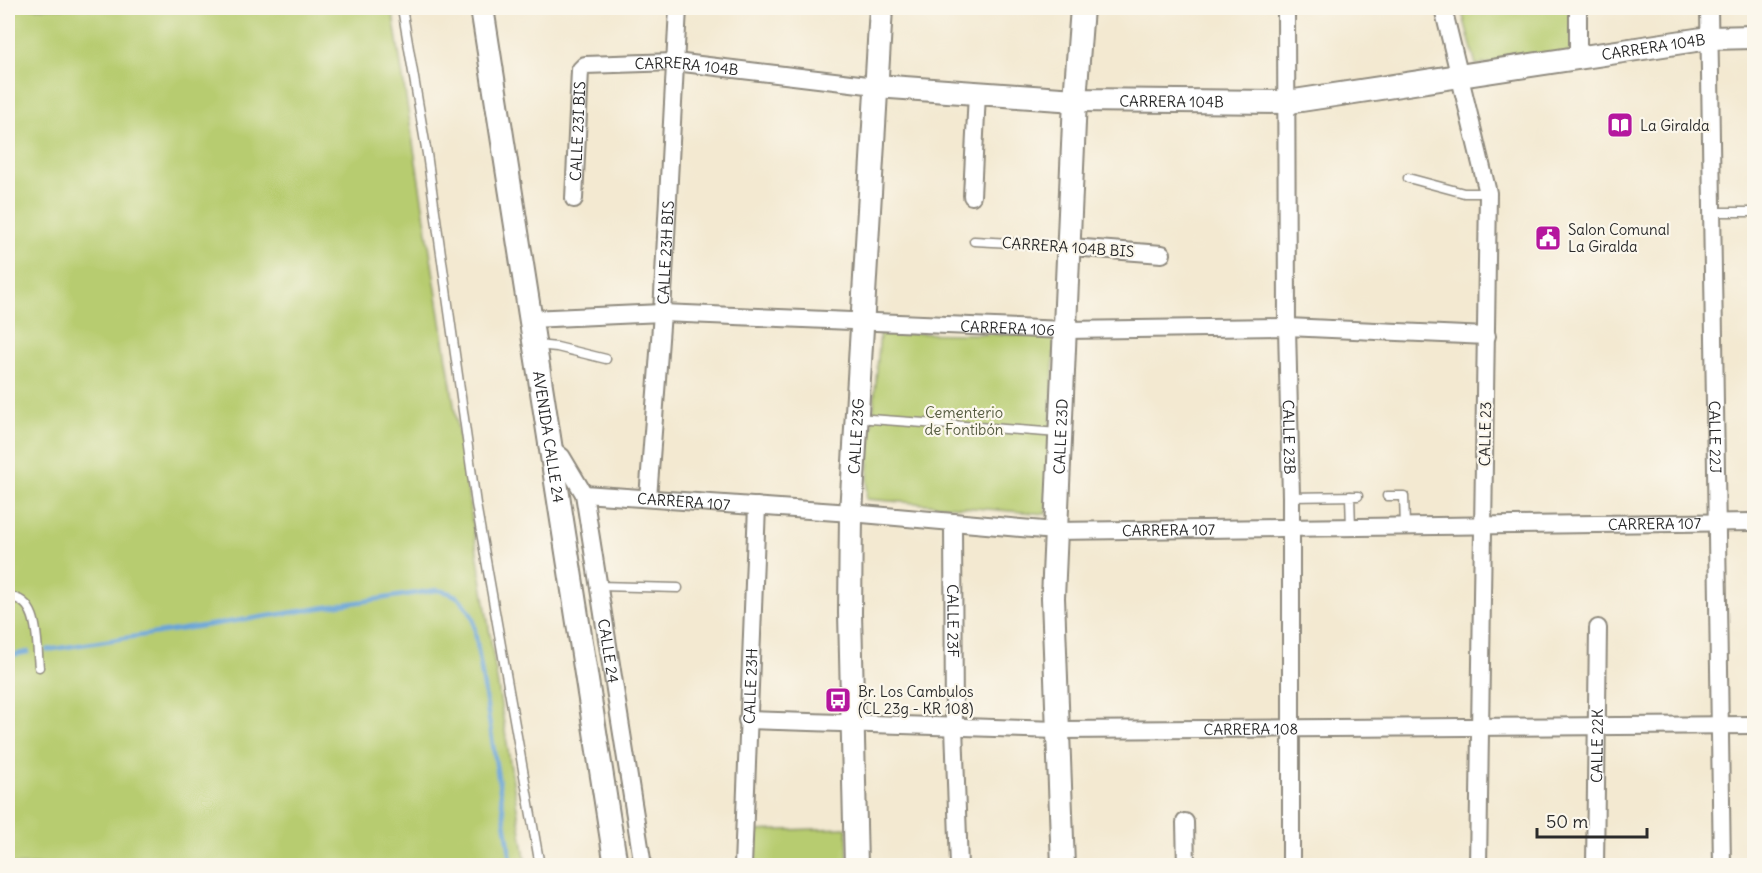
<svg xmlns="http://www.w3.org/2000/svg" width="1762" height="873" font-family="Delius,sans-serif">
<rect width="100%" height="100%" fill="#fbf7ec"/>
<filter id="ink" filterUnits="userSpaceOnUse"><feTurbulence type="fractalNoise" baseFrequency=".0167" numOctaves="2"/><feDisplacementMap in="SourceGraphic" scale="12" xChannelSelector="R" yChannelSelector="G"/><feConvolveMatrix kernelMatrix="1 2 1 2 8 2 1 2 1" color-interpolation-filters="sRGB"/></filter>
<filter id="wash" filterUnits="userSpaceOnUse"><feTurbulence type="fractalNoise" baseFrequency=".008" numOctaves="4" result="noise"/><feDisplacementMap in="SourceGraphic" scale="24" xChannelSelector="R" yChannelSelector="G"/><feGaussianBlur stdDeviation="1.35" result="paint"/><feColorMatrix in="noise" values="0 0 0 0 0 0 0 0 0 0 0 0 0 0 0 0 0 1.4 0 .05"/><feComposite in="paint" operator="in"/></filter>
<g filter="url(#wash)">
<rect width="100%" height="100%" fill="#f3e9d1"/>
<!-- green -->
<path fill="#b7cc70" stroke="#717c4e" stroke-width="1.5" d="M 8,8 L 392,8 L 526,865 L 8,865 Z
M 1461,8 L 1571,8 L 1572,52 L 1476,65 Z
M 880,333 L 1055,335 L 1046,514 L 866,499 Z
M 847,828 L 848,865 L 750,866 L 752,831 Z"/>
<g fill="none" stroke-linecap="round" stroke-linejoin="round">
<!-- stream -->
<path stroke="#67a4d8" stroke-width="4.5" d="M 47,650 L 437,590 C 457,593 464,600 473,618 L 512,866
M 8,656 L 28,652"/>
</g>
</g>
<g filter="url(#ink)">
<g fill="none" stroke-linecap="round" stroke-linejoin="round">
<defs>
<path id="lane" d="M 402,8 L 427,154 L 476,504 L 540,866
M 1408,178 L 1464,193 L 1488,193
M 1712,212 L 1754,212
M 974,241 L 1067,246
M 536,345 L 557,347 L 606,359
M 857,418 L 1059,433
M 1350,496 L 1351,528
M 1387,496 L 1404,496 L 1405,526
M 1291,497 L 1358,496
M 599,586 L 678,588
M 8,597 C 41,598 36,644 39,667"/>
<g id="street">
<path id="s1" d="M 1286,8 L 1287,327 L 1291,497 L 1291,866"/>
<path d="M 1443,8 L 1488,193 L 1478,866"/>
<path id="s2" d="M 1709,8 L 1722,866"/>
<path d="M 1578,57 L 1578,8"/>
<path d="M 972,196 L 977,93"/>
<path id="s3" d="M 574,199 L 580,70 L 585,65 L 675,62 L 876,86"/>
<path d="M 1071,247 L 1162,254"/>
<path id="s4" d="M 530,319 L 662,313 L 1065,330 L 1287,327 L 1487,336"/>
<path id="s5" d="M 551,448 L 562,457 L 584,494 L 643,866"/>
<path id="s6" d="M 584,494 L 851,513 L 1055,531 L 1754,522"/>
<path id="s7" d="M 648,498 L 662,313 L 678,8"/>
<path id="s8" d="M 953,522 L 954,727 L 959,866"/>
<path id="s9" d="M 747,720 L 1058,730 L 1754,725"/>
<path d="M 1185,822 L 1186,866"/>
<path id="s10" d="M 743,866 L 757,506"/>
<path id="s11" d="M 1595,866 L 1598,628"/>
</g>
<g id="secondary">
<path id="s12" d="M 482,8 L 616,866"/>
<path id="s13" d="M 876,86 L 1075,100 L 1288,102 L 1709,38 L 1754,37"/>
<path id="s14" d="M 856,866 L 850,613 L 851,513 L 881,8"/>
<path id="s15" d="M 1063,866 L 1053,598 L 1075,100 L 1082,8"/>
</g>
</defs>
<!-- lane casing -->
<use href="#lane" stroke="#8f8a7e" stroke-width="11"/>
<!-- street casing -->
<use href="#street" stroke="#8f8a7e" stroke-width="20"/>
<!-- secondary casing -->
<use href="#secondary" stroke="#8f8a7e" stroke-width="26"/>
<!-- lane -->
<use href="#lane" stroke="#fff" stroke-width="8"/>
<!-- street -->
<use href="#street" stroke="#fff" stroke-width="16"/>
<!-- secondary -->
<use href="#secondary" stroke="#fff" stroke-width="22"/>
</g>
</g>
<!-- icons -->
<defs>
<symbol id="library-square" viewBox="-11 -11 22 22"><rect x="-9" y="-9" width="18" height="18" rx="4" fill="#b5179e" stroke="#fbf7ec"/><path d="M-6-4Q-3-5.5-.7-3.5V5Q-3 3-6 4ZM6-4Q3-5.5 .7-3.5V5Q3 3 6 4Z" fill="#fff"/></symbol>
<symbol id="civic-square" viewBox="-11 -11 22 22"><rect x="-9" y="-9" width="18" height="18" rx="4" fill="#b5179e" stroke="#fbf7ec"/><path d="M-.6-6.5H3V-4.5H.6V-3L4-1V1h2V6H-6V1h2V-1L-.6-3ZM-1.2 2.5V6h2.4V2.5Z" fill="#fff"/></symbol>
<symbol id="bus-square" viewBox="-11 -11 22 22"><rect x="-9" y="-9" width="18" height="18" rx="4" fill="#b5179e" stroke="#fbf7ec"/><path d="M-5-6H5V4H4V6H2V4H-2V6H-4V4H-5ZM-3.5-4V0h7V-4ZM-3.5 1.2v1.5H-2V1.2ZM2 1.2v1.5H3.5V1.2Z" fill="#fff"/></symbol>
</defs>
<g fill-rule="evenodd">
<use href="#library-square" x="1605" y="110" width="30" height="30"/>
<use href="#civic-square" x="1533" y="223" width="30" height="30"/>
<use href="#bus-square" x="823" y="685" width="30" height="30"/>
</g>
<g text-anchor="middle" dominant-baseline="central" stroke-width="4.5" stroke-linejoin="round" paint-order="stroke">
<!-- street labels -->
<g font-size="15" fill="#2b2b2b" stroke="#fbf7ec">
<text stroke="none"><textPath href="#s13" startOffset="782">CARRERA 104B</textPath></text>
<text stroke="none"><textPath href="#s3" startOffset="238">CARRERA 104B</textPath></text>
<text stroke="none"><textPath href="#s13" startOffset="296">CARRERA 104B</textPath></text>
<text stroke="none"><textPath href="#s3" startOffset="68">CALLE 23I BIS</textPath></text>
<text transform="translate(1068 247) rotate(4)">CARRERA 104B BIS</text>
<text stroke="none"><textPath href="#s7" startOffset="246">CALLE 23H BIS</textPath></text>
<text stroke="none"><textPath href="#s4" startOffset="478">CARRERA 106</textPath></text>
<text transform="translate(1485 434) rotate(-89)">CALLE 23</text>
<text stroke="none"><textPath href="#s14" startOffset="430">CALLE 23G</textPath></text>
<text stroke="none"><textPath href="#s15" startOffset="430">CALLE 23D</textPath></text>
<text stroke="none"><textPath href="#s1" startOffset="429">CALLE 23B</textPath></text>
<text stroke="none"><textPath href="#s12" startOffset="434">AVENIDA CALLE 24</textPath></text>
<text stroke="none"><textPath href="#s2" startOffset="429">CALLE 22J</textPath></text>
<text stroke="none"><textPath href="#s6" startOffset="100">CARRERA 107</textPath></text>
<text stroke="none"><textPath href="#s6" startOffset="1072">CARRERA 107</textPath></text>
<text stroke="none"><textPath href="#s6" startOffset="586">CARRERA 107</textPath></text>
<text stroke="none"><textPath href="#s8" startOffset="99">CALLE 23F</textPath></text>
<text stroke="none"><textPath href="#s5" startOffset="216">CALLE 24</textPath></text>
<text stroke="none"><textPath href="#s10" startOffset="180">CALLE 23H</textPath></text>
<text stroke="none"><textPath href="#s9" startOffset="504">CARRERA 108</textPath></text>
<text stroke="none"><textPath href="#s11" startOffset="120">CALLE 22K</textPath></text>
</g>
<!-- poi labels -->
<g font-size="15" fill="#2b2b2b" stroke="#fbf7ec" text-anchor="start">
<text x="1640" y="125">La Giralda</text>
<text x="1568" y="229">Salon Comunal<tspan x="1568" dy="17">La Giralda</tspan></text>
<text x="858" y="691">Br. Los Cambulos<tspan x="858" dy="17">(CL 23g - KR 108)</tspan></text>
</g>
<!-- park labels -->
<g font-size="15" fill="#555b40" stroke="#fbf7ec">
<text x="964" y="412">Cementerio<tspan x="964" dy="17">de Fontibón</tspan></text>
</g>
</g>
<!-- margin -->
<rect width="1762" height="873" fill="none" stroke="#fbf7ec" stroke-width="30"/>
<!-- scale -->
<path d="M1537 828v9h110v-9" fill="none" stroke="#2b2b2b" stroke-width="3"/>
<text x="1546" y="828" font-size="18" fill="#2b2b2b" stroke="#fbf7ec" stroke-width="4.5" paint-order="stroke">50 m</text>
</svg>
